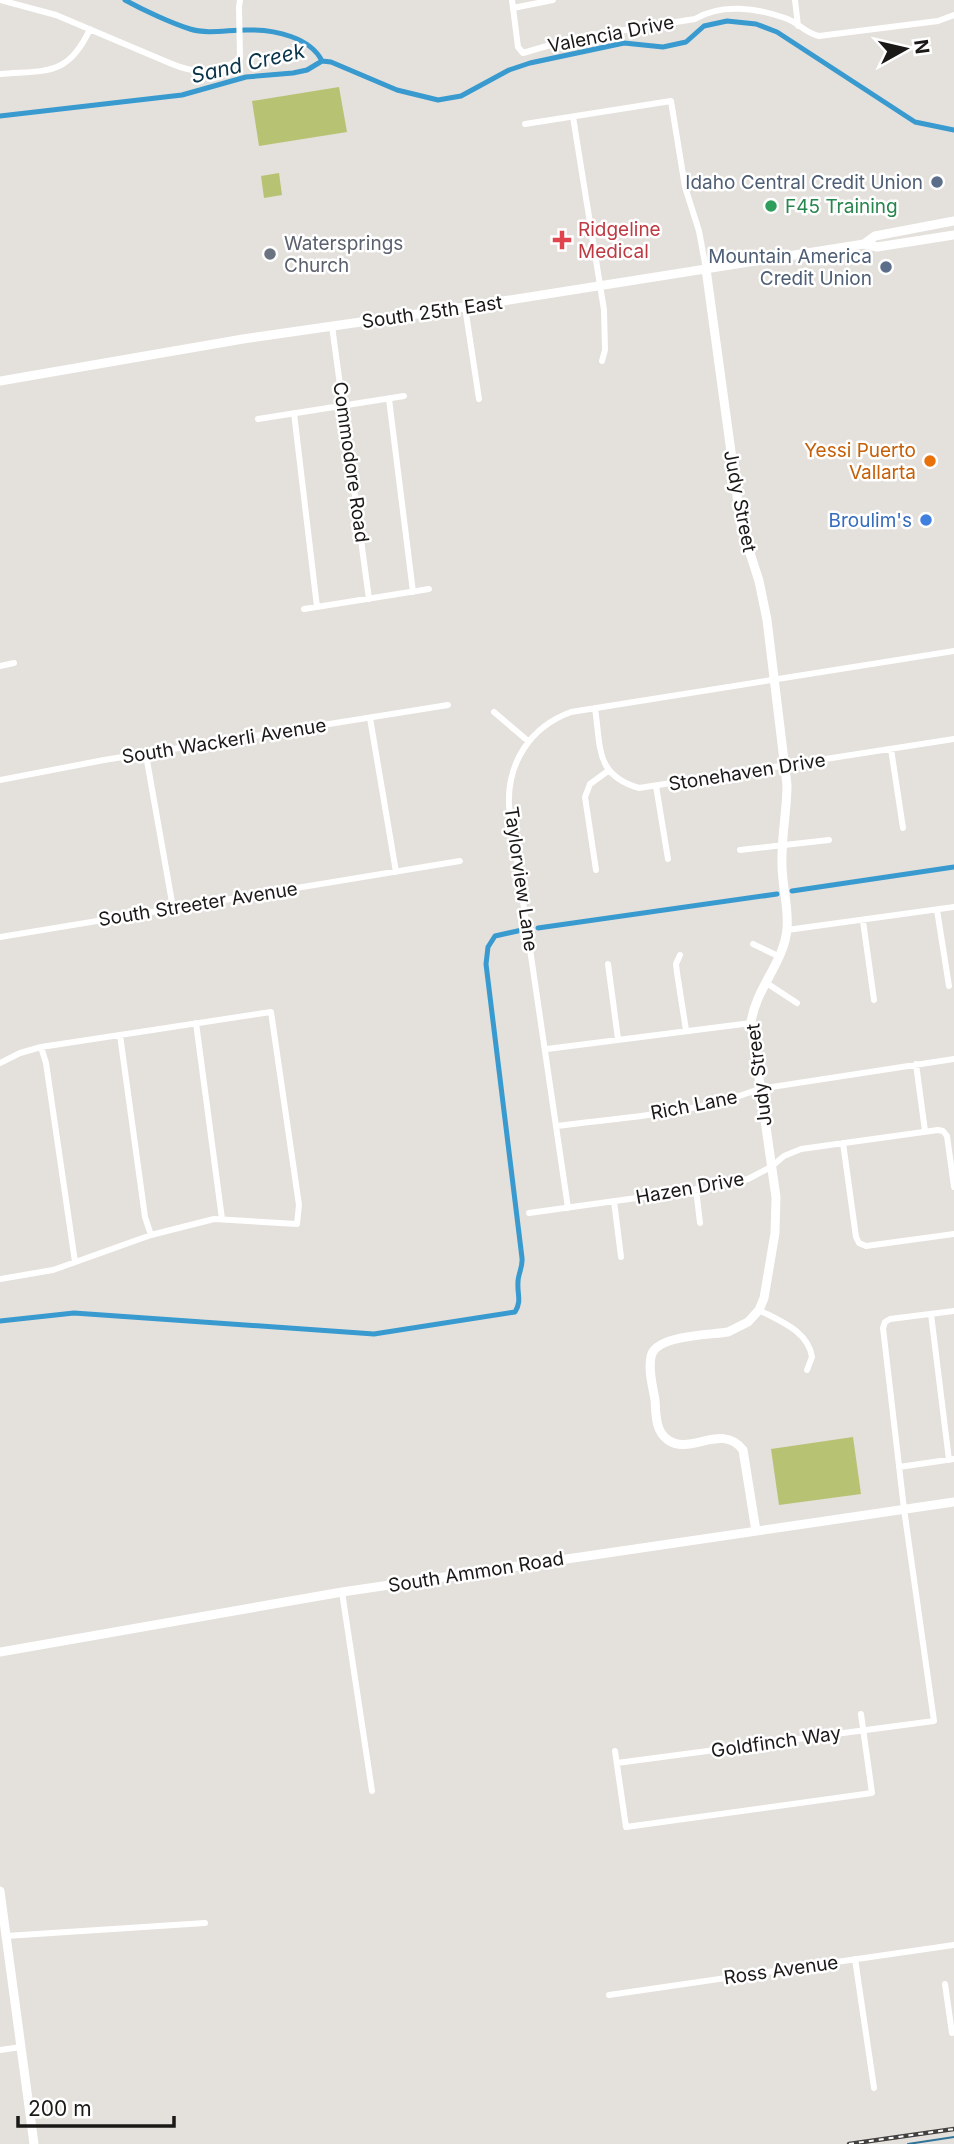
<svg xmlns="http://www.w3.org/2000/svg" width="954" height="2144" font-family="Inter,sans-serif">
<rect width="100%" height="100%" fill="#e4e0db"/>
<!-- green -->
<path fill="#b8c273" d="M 339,87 L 347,132 L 259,146 L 252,101 Z
M 279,173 L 282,195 L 264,198 L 261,176 Z
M 853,1437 L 861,1494 L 779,1505 L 771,1449 Z"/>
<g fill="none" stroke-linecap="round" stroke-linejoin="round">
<!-- stream -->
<path stroke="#2f7398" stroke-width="2" d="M 908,2144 L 954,2137"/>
<!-- canal -->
<path stroke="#389acf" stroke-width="5" d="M 125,0 C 143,10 171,23 190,29 C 209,35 231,29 250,30 C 275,30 310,37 322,61
M 0,116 L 182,95 L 246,77 L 293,73 L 307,70 L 322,61 L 331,62 L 397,90 L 438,100 L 461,96 L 509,70 L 530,63 L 624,43 L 663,47 L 686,42 L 704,26 L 727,21 L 756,24 L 777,32 L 915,122 L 954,130
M 792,891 L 954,867
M 538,928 L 777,894
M 0,1321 L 74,1313 L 374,1334 L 515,1312 C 522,1301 517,1294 518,1282 C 518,1274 523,1267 522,1258 L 486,964 L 488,947 L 495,936 L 522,930"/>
<!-- street -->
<path stroke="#fff" stroke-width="6" d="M 0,0 L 56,15 L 172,64 C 196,74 219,75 240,58 L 239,7 L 240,0
M 512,0 L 518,47 L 523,53 L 574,38 L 695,19 C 721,3 757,8 785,18 C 798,22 805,33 819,36 L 938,21 L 954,15
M 795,0 L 798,26
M 513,8 L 553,0
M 0,74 C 46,70 68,77 90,29
M 573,117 L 604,310 L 605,350 L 602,361
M 525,124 L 671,101 L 685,187 L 699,231 L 706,269
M 465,307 L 479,399
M 332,326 L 369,599
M 389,399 L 413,592
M 294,413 L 317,607
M 258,419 L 404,396
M 304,609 L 429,589
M 0,666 L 14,663
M 595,708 C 601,748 595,775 639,788 L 954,739
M 494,712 L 528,741
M 370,718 L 396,872
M 891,749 L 903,828
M 146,755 L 173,908
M 0,780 L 104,760 L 448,705
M 656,786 L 668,859
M 740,850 L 829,840
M 596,870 L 585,797 L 590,784 L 608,771
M 937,910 L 949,986
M 863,921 L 874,1000
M 787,930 L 954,907
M 0,937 L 460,861
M 753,944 L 778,956
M 680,955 L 676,964 L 677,973 L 686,1030
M 608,964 L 618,1039
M 765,982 L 797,1003
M 196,1023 L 222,1219
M 120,1035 L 145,1217 L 151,1235
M 41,1047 L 46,1063 L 75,1262
M 547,1049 L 751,1023
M 0,1063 L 20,1053 L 41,1047 L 271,1012 L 299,1205 L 297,1224 L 214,1219 L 151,1235 L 53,1270 L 0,1279
M 916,1064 L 925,1131
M 557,1126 C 625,1117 695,1114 759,1089 L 954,1059
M 843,1143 L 856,1237 L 859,1243 L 866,1246 L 954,1234
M 696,1189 L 700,1223
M 614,1201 L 621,1257
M 568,1208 L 509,806 C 507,763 530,727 571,712 L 954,651
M 529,1213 L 708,1188 L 748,1179 L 771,1167 L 784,1156 L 801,1149 L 938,1130 L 943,1131 L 947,1136 L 954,1187
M 759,1310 C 780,1321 808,1331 812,1357 L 807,1370
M 931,1314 L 949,1460
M 899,1467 L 954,1459
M 342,1592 L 372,1791
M 615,1751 L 626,1827 L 872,1793 L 861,1714
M 617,1763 L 934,1721 L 904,1509 L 883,1328 L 885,1322 L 890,1319 L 954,1311
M 6,1936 L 205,1923
M 855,1959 L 874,2088
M 945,1984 L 952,2033
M 609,1995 L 954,1945
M 0,2050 L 21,2047"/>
<!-- secondary -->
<path stroke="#fff" stroke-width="9" d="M 864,244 L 875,236 L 954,221
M 706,269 L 741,525 L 759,581 L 767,620 L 787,785 C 787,811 781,838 782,865 C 782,886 789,908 787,929 C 784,963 755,989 751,1023 L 776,1197 L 775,1233 L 764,1298 L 759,1310 L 748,1322 L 728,1332 C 710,1335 654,1335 651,1357 C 648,1371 653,1387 655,1400 C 656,1414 655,1431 668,1440 C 690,1456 722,1422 743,1450 L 756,1531
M 0,381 L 243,339 L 465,307 L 864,244 L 877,247 L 954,235
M 0,1652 L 342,1592 L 954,1502
M 0,1891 L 34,2144"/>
<defs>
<path id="rail" d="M 849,2144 L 954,2129"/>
</defs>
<!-- rail casing -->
<use href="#rail" stroke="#43413f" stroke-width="4.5"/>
<!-- rail -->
<use href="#rail" stroke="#fff" stroke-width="2" stroke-dasharray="5" stroke-linecap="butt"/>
</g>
<!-- markers -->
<g fill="#5c6f8a" stroke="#fff" stroke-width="2.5">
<circle cx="937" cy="182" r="7"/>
<circle cx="886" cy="267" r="7"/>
</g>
<circle fill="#2e9e5b" stroke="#fff" stroke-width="2.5" cx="771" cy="206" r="7"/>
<path fill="#e0444e" stroke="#fff" stroke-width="2.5" d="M558.5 229.5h7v7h7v7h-7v7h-7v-7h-7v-7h7z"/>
<circle fill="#6b7280" stroke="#fff" stroke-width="2.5" cx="270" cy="254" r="7"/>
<circle fill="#e8710a" stroke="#fff" stroke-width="2.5" cx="930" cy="461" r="7"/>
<circle fill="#3f7fe0" stroke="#fff" stroke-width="2.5" cx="926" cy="520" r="7"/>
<g text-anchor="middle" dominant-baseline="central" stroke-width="5" stroke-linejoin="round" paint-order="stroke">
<!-- street labels -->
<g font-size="19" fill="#1a1917" stroke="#fff">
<text transform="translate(611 34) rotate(-11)">Valencia Drive</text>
<text transform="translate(432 312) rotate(-8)">South 25th East</text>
<text transform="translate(351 462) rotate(82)">Commodore Road</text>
<text transform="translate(740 501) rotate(79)">Judy Street</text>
<text transform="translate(224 741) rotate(-9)">South Wackerli Avenue</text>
<text transform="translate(747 772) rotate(-9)">Stonehaven Drive</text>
<text transform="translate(521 879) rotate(82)">Taylorview Lane</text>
<text transform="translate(198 904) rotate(-9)">South Streeter Avenue</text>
<text transform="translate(759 1075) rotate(-97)">Judy Street</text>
<text transform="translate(694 1105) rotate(-11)">Rich Lane</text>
<text transform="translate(690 1188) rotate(-10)">Hazen Drive</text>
<text transform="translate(476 1572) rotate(-9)">South Ammon Road</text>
<text transform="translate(776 1742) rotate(-8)">Goldfinch Way</text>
<text transform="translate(781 1970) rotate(-8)">Ross Avenue</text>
</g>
<!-- service labels -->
<g font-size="19" fill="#4e5e75" stroke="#fff" text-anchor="end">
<text x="923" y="182">Idaho Central Credit Union</text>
<text x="872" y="256">Mountain America<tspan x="872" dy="22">Credit Union</tspan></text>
</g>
<!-- leisure labels -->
<g font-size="19" fill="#27864d" stroke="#fff" text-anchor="start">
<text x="785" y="206">F45 Training</text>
</g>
<!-- health labels -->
<g font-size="19" fill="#be3a42" stroke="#fff" text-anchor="start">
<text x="578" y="229">Ridgeline<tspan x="578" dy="22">Medical</tspan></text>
</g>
<!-- worship labels -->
<g font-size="19" fill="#5b616d" stroke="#fff" text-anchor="start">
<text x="284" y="243">Watersprings<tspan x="284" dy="22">Church</tspan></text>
</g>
<!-- food labels -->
<g font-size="19" fill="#c56008" stroke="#fff" text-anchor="end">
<text x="916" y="450">Yessi Puerto<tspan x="916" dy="22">Vallarta</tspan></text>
</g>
<!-- shop labels -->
<g font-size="19" fill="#366cbe" stroke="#fff" text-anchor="end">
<text x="912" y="520">Broulim's</text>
</g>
<!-- water labels -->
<g font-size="21" font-style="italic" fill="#093349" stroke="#fff">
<text transform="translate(248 63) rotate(-13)">Sand Creek</text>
</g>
</g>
<!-- north arrow -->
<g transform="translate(905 49) rotate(82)" stroke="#ffffff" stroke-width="5" paint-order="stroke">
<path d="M0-5L12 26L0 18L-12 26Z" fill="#1a1917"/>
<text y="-10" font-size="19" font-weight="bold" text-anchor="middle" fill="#1a1917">N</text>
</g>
<!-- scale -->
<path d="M18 2116v10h156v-10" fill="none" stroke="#1a1917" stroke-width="3.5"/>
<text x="28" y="2116" font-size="21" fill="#1a1917" stroke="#ffffff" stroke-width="5" paint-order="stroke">200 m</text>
</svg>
